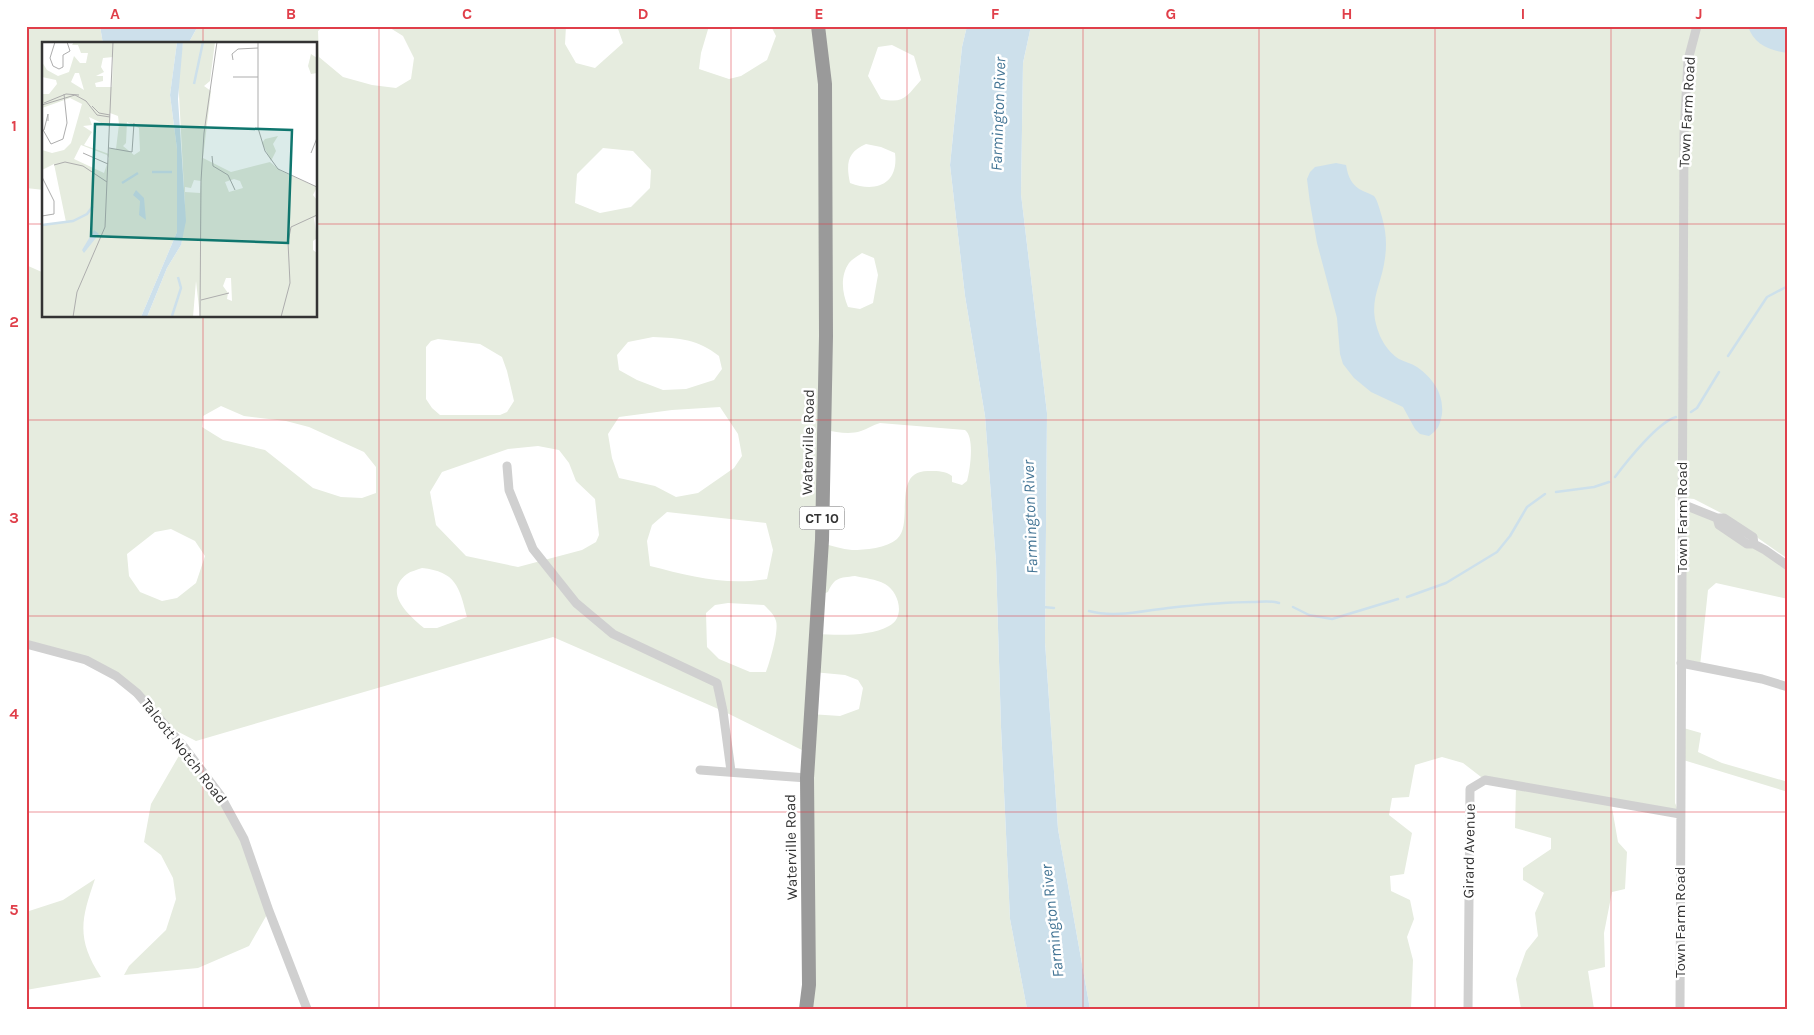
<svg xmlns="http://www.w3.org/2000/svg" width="1814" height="1035" font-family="Karla,sans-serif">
<rect width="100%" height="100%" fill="#fff"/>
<!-- green -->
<path fill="#e6ecdf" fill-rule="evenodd" d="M 26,26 L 100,26 L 103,44 L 44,44 L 44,190 L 26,188 Z
M 198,26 L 324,26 L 318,31 L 319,57 L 343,77 L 372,85 L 396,88 L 411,79 L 414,58 L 403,36 L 387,26 L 566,26 L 565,44 L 576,63 L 595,68 L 623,43 L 617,26 L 709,26 L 701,53 L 699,69 L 729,79 L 741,76 L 767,60 L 776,36 L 771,26 L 967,26 L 962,47 L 950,165 L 965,296 L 985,416 L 996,562 L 1001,727 L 1010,919 L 1027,1009 L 806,1009 L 808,753 L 723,711 L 553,637 L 196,741 L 167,726 L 103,668 L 26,644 L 26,265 L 44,273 L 44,316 L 316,316 L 316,44 L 188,44 ZM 892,45 L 914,56 L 921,80 C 906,97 904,104 881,99 L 868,76 L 878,47 ZM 866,144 L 881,147 L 895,153 C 899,184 876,193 850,183 C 846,164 847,152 866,144 ZM 603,148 L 633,151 L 651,170 L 650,188 L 631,207 L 600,213 L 575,203 L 577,174 ZM 862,253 L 874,258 L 878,275 L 873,303 L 860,309 L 848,307 C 842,293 840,276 849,263 C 852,259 858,256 862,253 ZM 653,337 C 680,338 697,339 719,356 L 722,369 L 714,380 L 686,389 L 663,390 L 637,380 L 619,370 L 617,355 L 628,342 ZM 438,339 L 480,344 L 502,357 L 507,371 L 514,401 L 507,412 L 500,415 L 440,415 L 432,408 L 426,399 L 426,347 L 431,341 ZM 221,406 L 244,416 L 286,421 L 309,427 L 364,452 L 376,467 L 376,493 L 362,498 L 341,497 L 313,488 L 265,450 L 223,440 L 202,427 L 203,416 ZM 720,407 L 738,434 L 742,456 L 734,468 L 698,493 L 676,497 L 655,486 L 619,478 L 612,458 L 608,434 L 619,417 L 672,410 ZM 880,423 L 965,430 C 975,437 970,470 967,481 L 962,485 L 952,482 L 952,476 C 945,471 939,471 930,471 C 890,469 915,523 897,539 C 887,548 865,550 852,550 C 842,549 832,546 822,543 L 825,430 C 837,432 849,435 861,431 C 867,429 873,425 880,423 ZM 538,446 L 559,450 L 569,463 L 576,481 L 595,499 L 599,535 L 596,542 L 582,550 L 518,567 L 466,556 L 436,525 L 430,492 L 442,472 L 508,449 ZM 667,512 L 766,523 L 773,550 L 767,579 C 725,586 690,576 650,566 L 647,541 L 652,525 ZM 171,529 L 195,541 L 205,556 L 196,583 L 177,598 L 162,601 L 140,592 L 129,576 L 127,554 L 155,532 ZM 422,568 C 456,572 459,586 467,617 L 437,628 L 424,628 C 409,615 382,593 407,574 C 411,571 417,570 422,568 ZM 855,576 C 864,578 876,579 885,584 C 899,592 906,617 889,626 C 869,637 837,635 816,634 L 818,596 L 828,592 C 835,577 839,578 855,576 ZM 728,603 L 764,605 C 769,610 774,614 776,621 C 779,631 770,661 766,672 L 750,672 L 719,659 L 707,647 L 706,613 L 715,605 ZM 813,672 L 845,675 L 858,680 L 863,688 L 859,709 L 840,716 L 810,714 Z
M 1031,26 L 1788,26 L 1788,559 L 1725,515 L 1694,499 L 1675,497 L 1675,803 L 1680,814 L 1611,802 L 1618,842 L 1627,852 L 1625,889 L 1612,892 L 1604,933 L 1605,967 L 1588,971 L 1594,1009 L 1521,1009 L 1516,979 L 1526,951 L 1538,936 L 1535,913 L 1544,893 L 1523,880 L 1523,868 L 1551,849 L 1551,838 L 1515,828 L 1516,786 L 1485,780 L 1463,763 L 1442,757 L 1415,765 L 1409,797 L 1392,798 L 1389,815 L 1412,833 L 1404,874 L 1390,876 L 1391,891 L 1410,900 L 1414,919 L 1407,937 L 1413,960 L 1411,1009 L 1090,1009 L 1058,829 L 1045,642 L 1047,413 L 1021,194 L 1023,63 Z
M 1682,504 L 1717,518 L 1719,525 L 1788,566 L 1788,599 L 1716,583 L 1708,590 L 1700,666 L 1681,663 Z
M 1680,727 L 1701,733 L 1698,752 L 1722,763 L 1788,782 L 1788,792 L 1680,759 Z
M 184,747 L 231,813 L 269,911 L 249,946 L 198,968 L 124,975 L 129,966 L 166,930 L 176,899 L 173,878 L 161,855 L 144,842 L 151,804 Z
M 95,879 C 81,919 76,939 101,977 L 26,990 L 26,912 L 63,900 Z"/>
<!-- water -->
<path fill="#cde0eb" d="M 100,26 L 198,26 L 188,44 L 103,44 Z
M 967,26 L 1031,26 L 1023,63 L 1021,194 L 1047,413 L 1045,642 L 1058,829 L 1090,1009 L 1027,1009 L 1010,919 L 1001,727 L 996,562 L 985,416 L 965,296 L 950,165 L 962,47 Z
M 1748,26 L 1788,26 L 1788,53 C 1770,51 1753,44 1748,26 Z
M 1336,163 L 1346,165 C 1348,177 1352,186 1363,191 C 1367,193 1371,194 1374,196 C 1378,201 1380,211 1382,217 C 1386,231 1387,244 1385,258 C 1381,289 1366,302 1380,336 C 1384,345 1391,354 1399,359 C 1405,362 1411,363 1417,367 C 1433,378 1444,394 1442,414 C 1440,425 1438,430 1429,436 L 1420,434 L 1415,429 L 1403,407 L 1371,392 L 1354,378 L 1343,364 L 1340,354 L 1337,318 L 1317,243 L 1310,203 L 1307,179 L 1310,172 L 1315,167 Z"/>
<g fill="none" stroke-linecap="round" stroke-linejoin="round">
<!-- stream -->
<path stroke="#cde0eb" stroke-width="2.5" d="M 1728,356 L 1767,297 L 1788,286
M 1691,412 L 1697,408 L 1719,372
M 1615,477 C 1627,461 1658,422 1676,417
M 1556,492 L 1594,487 L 1609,482
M 1407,597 L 1446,583 L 1497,552 L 1510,536 L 1527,507 L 1545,494
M 1043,607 L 1054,608
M 1293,607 L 1309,615 L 1332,619 L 1398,599
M 1089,611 C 1114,618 1142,611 1168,608 C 1196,605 1225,602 1252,602 C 1261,602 1270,600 1279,603"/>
<!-- minor -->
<path stroke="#d0d0d0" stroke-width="9" d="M 507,466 L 509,490 L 533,549 L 576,603 L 613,634 L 717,683 L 723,711 L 731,771
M 1682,504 L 1717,518 L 1724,518 L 1753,537 L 1754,544
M 1717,518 L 1719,525 L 1747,544 L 1754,544 L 1765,550 L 1788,566
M 26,644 L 86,660 L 116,676 L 137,693 L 184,747 L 220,795 L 244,839 L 269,911 L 307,1009
M 1681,663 L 1762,679 L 1788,687
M 700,770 L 807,778
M 1468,1009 L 1470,789 L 1485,780 L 1680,814
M 1680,1009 L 1684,134 L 1688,60 L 1697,26"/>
<!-- highway -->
<path stroke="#9a9a9a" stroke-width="14" d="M 806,1009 L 809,985 L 807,778 L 822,540 L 826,336 L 825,84 L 818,26"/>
</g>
<!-- grid -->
<path fill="none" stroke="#e03f4a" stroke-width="1" stroke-opacity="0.55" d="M 203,26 L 203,44M 379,26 L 379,1009M 555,26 L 555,1009M 731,26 L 731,1009M 907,26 L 907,1009M 1083,26 L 1083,1009M 1259,26 L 1259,1009M 1435,26 L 1435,1009M 1611,26 L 1611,1009M 26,224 L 44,224M 316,224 L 1788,224M 203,316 L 203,1009M 26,420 L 1788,420M 26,616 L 1788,616M 26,812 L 1788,812"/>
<g text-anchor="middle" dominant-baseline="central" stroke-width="5" stroke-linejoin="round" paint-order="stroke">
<!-- shield labels -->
<rect fill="#fff" stroke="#707070" stroke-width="1" x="799.5" y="506.5" width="45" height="23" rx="4"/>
<g font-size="14" font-weight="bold" fill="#333">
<text x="822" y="518">CT 10</text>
</g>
<!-- street labels -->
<g font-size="15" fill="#333" stroke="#fff">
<text transform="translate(1687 112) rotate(-87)">Town Farm Road</text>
<text transform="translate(808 442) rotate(-89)">Waterville Road</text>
<text transform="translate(1682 517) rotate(-90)">Town Farm Road</text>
<text transform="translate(184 751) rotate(52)">Talcott Notch Road</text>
<text transform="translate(791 847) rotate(-91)">Waterville Road</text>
<text transform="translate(1469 851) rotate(-89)">Girard Avenue</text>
<text transform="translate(1680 922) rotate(-90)">Town Farm Road</text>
</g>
<!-- water labels -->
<g font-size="16" font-style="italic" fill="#427494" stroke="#fff">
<text transform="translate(998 114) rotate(-88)">Farmington River</text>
<text transform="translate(1030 517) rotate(-92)">Farmington River</text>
<text transform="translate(1052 921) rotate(-96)">Farmington River</text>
</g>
</g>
<!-- overview -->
<g transform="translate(42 42)">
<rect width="275" height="275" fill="#fff"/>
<path d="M 32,0 L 135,0 L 128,53 L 135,107 L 135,190 L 99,275 L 0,275 L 0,183 L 24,180 L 12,122 L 0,128 L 0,108 L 10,111 L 22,108 L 29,101 L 40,62 L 28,56 L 0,66 L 1,52 L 7,52 L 15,42 L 14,38 L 0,35 L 0,20 L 5,28 L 16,34 L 27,30 L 32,14 L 38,21 L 44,21 L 46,11 L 39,11 L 36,3 L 30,3 ZM 71,15 L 70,45 L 54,45 L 53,41 L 61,39 L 61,34 L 54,34 L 62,30 L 59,25 L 61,16 ZM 33,31 L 37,31 L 42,48 L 29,40 ZM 68,71 L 76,74 L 77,82 L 74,107 L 67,107 L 67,112 L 42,103 L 50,90 L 41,84 L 50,83 L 47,75 L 68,85 ZM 85,80 L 97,86 L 98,109 L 92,113 L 81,104 L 84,101 ZM 39,103 L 65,113 L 67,116 L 62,131 L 32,117 ZM 141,0 L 173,0 L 168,39 L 162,44 L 169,49 L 161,116 L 189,130 L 228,120 L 239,129 L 275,145 L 271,153 L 275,158 L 275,173 L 272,176 L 275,196 L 271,199 L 271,208 L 275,211 L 275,275 L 158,275 L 154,239 L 151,275 L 105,275 L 125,226 L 139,203 L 143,165 L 136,34 ZM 192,137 L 198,139 L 201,146 L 187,150 L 183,140 ZM 152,138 L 159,139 L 158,151 L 143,150 L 143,145 L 149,146 ZM 184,236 L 189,236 L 190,259 L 185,257 L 186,251 L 181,244 ZM 269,12 L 275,16 L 275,31 L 269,32 L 266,24 ZM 236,94 L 231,102 L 234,109 L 229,119 L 220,101 L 223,97 Z" fill="#e6ecdf" fill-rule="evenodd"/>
<path d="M 135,0 L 141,0 L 136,57 L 144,179 L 139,203 L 125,226 L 105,275 L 99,275 L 135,190 L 135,107 L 128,53 ZM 94,148 L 102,156 L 104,178 L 97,173 L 98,159 L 91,153 ZM 52,188 L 57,192 L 42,211 L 40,208 Z" fill="#cde0eb"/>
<path fill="none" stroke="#cde0eb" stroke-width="2.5" d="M 152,42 L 161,0M 110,130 L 130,130M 80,141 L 96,131M 0,183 L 31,179 L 45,172 L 51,164M 130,274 L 139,246 L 136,235"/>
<path fill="none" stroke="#adadad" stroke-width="1" d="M 13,0 L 8,16 L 11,24 L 17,27 L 21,25 L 21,13 L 28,9 L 25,0M 216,0 L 216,86 L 223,109 L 236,127 L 275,145M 191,18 L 190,12 L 196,7 L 216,6M 191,35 L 216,35M 2,61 L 24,52 L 37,53M 0,63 L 33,53 L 44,59 L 55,73 L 68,75M 50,64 L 57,71 L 68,73M 0,86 L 9,102 L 21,97 L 25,81 L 22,52M 2,88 L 6,72 L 6,79M 67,106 L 90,110 L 92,81M 41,111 L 66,122M 269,111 L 275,96M 170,114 L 171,124 L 186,133 L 193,148M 12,123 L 23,120 L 41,124 L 65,140M 0,135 L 12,159 L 12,172 L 0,174M 159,258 L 187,251M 31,275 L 35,250 L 63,185 L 71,0M 158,275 L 159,139 L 162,91 L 175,0M 239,275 L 248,241 L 246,200 L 249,185 L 275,173"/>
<path fill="#0f766e" fill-opacity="0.15" stroke="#0f766e" stroke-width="2.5" d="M 53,82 L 250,88 L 246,201 L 49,194 Z"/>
<rect width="275" height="275" fill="none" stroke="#333" stroke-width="2.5"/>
</g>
<!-- border -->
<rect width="1814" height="1035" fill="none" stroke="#ffffff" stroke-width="55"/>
<rect x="28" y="28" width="1758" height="980" fill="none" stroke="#e03f4a" stroke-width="2"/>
<g font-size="16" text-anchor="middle" font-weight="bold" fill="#e03f4a">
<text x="115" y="19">A</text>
<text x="291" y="19">B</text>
<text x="467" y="19">C</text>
<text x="643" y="19">D</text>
<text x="819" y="19">E</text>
<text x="995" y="19">F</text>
<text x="1171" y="19">G</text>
<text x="1347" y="19">H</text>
<text x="1523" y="19">I</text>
<text x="1699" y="19">J</text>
<text x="14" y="131">1</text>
<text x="14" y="327">2</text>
<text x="14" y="523">3</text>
<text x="14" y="719">4</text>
<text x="14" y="915">5</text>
</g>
</svg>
